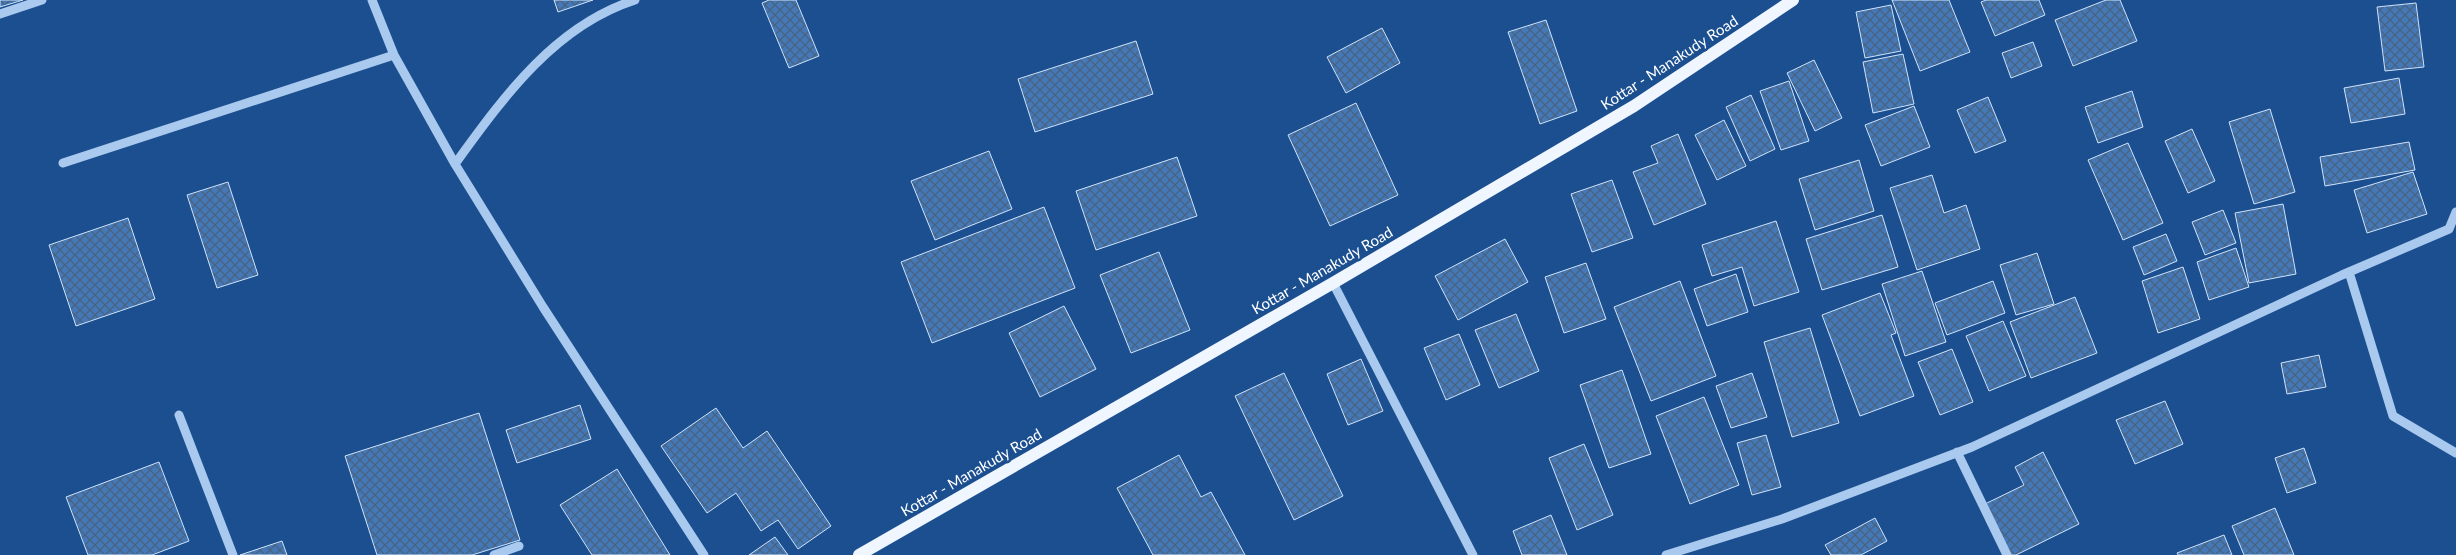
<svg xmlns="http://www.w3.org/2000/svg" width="2456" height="555" font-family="Lato,sans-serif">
<defs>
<pattern id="building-cross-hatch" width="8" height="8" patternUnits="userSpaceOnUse" patternTransform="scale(1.25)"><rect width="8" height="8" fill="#4478b7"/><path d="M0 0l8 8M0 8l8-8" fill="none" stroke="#486282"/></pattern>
</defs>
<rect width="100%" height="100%" fill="#1b4f8f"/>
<!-- building -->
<path fill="url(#building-cross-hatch)" stroke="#cfe3fa" d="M 0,0 L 23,0 L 0,7 Z
M 554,0 L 593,0 L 558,12 Z
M 769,0 L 796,0 L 819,56 L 789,68 L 762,3 Z
M 1892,0 L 1949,0 L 1970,52 L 1920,71 Z
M 1986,0 L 2039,0 L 2045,15 L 1995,36 L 1981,2 Z
M 2106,0 L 2120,0 L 2137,41 L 2073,66 L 2055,20 Z
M 2416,3 L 2424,67 L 2385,71 L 2377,7 Z
M 1891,5 L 1901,51 L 1865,58 L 1856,12 Z
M 1546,20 L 1577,111 L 1540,124 L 1508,32 Z
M 1382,28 L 1400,63 L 1346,93 L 1327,57 Z
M 1136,41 L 1153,94 L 1035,132 L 1018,79 Z
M 2033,42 L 2042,66 L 2011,78 L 2002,53 Z
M 1903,54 L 1914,104 L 1873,113 L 1863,62 Z
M 1814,60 L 1842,118 L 1815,131 L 1787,73 Z
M 2399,78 L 2405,114 L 2351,123 L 2344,88 Z
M 1789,81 L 1809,141 L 1781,150 L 1760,91 Z
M 2132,91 L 2143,127 L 2098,143 L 2085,107 Z
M 1751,95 L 1775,149 L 1750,161 L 1726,107 Z
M 1988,97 L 2006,141 L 1975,153 L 1957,110 Z
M 1356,103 L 1398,195 L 1330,226 L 1288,135 Z
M 1914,106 L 1930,147 L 1881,166 L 1865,125 Z
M 2270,109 L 2295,192 L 2254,204 L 2229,122 Z
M 1724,120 L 1746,166 L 1717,180 L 1695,135 Z
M 2192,129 L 2215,181 L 2188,193 L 2165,141 Z
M 1678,134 L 1706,204 L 1654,225 L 1633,172 L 1658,163 L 1651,146 Z
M 2409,142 L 2415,170 L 2325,186 L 2320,157 Z
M 2128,143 L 2163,223 L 2123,240 L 2088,160 Z
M 989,151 L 1012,209 L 935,240 L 911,181 Z
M 1177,157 L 1197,216 L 1096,250 L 1076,191 Z
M 1859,160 L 1874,211 L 1815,230 L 1799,179 Z
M 2413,172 L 2427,214 L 2367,233 L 2354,190 Z
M 1932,175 L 1944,213 L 1966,205 L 1980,249 L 1917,270 L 1890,188 Z
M 1612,180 L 1633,238 L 1592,252 L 1571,194 Z
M 228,182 L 258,275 L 217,288 L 187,195 Z
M 2283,204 L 2296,274 L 2249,283 L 2235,213 Z
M 1044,207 L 1075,288 L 932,343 L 901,262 Z
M 2223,210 L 2236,243 L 2205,255 L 2192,222 Z
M 1882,215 L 1898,267 L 1822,290 L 1806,239 Z
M 128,218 L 155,299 L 76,326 L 49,245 Z
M 1776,221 L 1799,292 L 1754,306 L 1742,267 L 1712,276 L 1702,245 Z
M 2166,234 L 2177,261 L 2144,275 L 2133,247 Z
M 1505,239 L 1528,282 L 1458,320 L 1435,276 Z
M 2236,248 L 2249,287 L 2209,300 L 2197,262 Z
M 1159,252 L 1190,330 L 1131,353 L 1100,275 Z
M 2037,253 L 2054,304 L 2016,315 L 2000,265 Z
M 1586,263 L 1606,319 L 1564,333 L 1545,277 Z
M 2183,267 L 2200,319 L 2158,333 L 2142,281 Z
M 1922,271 L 1946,342 L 1905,356 L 1882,284 Z
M 1736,274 L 1748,312 L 1707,326 L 1694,289 Z
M 1680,281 L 1716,376 L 1651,401 L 1614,307 Z
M 1993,281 L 2005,313 L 1947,335 L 1935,303 Z
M 1880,293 L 1896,333 L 1891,335 L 1914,396 L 1860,416 L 1822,315 Z
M 2075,297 L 2097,353 L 2031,378 L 2010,322 Z
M 1064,306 L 1096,369 L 1040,397 L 1009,333 Z
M 1516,314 L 1539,371 L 1499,388 L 1475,330 Z
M 2003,321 L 2026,376 L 1989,391 L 1966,336 Z
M 1810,328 L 1839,423 L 1792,437 L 1764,342 Z
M 1459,334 L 1480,385 L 1446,400 L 1424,348 Z
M 1952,349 L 1973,402 L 1940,415 L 1918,362 Z
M 2319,355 L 2326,387 L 2287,394 L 2281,363 Z
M 1361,359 L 1383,411 L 1348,425 L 1327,374 Z
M 1622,370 L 1651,454 L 1609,468 L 1580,385 Z
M 1284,373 L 1343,496 L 1294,520 L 1235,396 Z
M 1752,373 L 1767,417 L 1731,428 L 1716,386 Z
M 1704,397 L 1739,485 L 1690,504 L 1656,416 Z
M 2165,401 L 2183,444 L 2135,464 L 2116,420 Z
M 580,405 L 591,439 L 517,463 L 506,430 Z
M 716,408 L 743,448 L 767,431 L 831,526 L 798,549 L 778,520 L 761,531 L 736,493 L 707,513 L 661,446 Z
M 479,413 L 520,540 L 472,555 L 377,555 L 345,456 Z
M 1766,435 L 1781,487 L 1752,495 L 1737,443 Z
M 1584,444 L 1613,515 L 1577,530 L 1549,458 Z
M 2304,448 L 2316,483 L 2287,493 L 2275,458 Z
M 2043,452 L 2079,524 L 2016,555 L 2010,555 L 1985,504 L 2024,485 L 2015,467 Z
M 1179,455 L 1201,497 L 1211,492 L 1245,555 L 1153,555 L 1117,488 Z
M 159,462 L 189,541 L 152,555 L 88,555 L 66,497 Z
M 617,469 L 670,555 L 592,555 L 560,505 Z
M 2275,508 L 2294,555 L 2244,555 L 2232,526 Z
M 1551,515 L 1567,555 L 1522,555 L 1513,531 Z
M 1875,518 L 1887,541 L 1861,555 L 1831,555 L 1825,545 Z
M 2224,535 L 2232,555 L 2178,555 L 2177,553 Z
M 775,537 L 788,555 L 749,555 Z
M 282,541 L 287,555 L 240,555 Z"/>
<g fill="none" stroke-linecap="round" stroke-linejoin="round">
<!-- minor -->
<path stroke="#a9c9ee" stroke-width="9" d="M 372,0 L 394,55 L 455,164 L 543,307 L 704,555
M 0,14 L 42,0
M 63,163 L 394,55
M 455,164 C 503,98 554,26 635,0
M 2349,272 L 2393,416 L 2456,453
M 1333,283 L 1473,555
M 179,415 L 233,555
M 1957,452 L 2007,555
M 494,555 L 519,546
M 1666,555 L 1782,519 L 1972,447 L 2342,275 L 2449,229 L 2456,212"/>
<!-- major -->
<path stroke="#f0f6ff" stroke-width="12" d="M 859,555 L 1333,283 L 1634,106 L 1793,0"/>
</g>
<g text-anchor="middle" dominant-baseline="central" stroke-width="5" stroke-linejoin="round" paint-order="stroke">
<!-- street labels -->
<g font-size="15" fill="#fff" stroke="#1b4f8f">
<text transform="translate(1669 62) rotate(-33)">Kottar - Manakudy Road</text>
<text transform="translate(1322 270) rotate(-30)">Kottar - Manakudy Road</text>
<text transform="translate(971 472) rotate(-30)">Kottar - Manakudy Road</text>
</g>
</g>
</svg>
